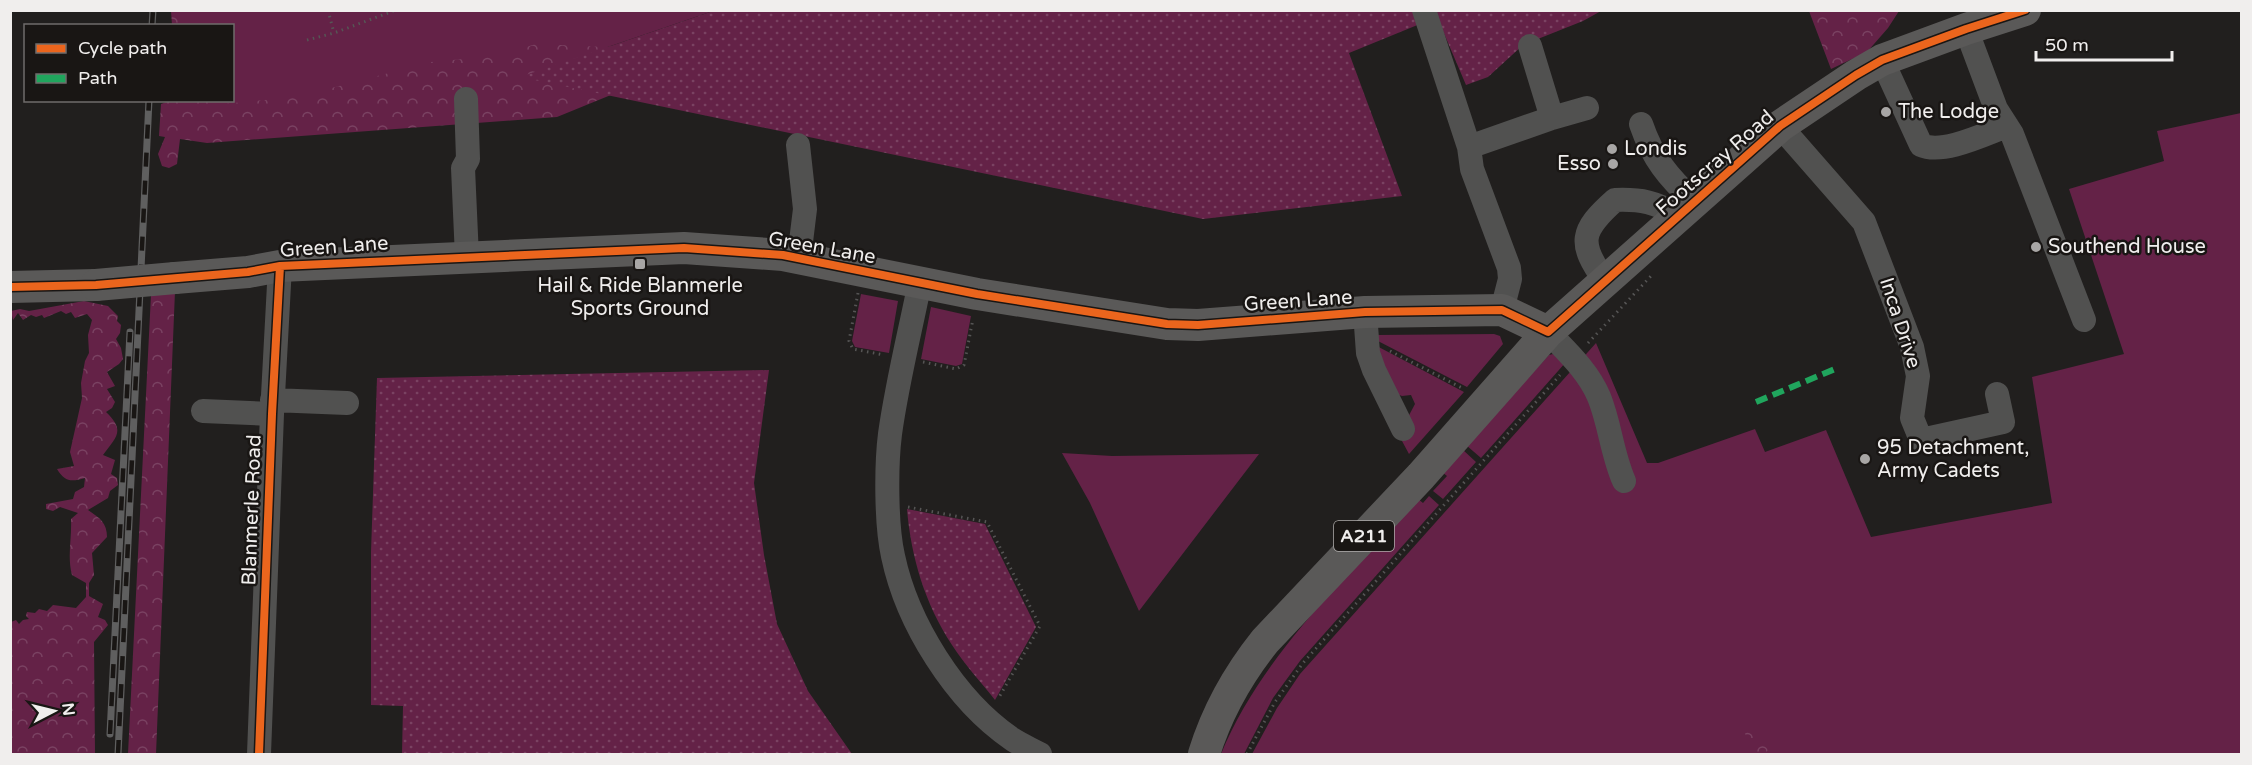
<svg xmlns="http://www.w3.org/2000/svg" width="2252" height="765" font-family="'Varela Round',sans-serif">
<defs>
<pattern id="forest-crowns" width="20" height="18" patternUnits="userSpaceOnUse" patternTransform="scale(1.5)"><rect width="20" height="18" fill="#642247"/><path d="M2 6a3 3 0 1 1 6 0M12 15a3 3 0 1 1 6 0" fill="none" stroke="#7a4262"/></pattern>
<pattern id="park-dots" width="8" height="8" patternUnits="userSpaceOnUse" patternTransform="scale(1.5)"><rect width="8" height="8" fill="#642247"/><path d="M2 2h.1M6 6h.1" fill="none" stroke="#7a4262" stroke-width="1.8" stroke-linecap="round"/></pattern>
</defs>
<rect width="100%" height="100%" fill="#211f1e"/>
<!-- grass -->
<path fill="#642247" d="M 180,11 L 713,11 L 520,77 L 176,122 L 177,101 L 232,100 L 232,26 L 180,25 Z
M 2241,113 L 2241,754 L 1252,754 L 1277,708 L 1300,674 L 1596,343 L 1647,463 L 1658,463 L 1755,429 L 1765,452 L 1826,430 L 1871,537 L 2052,503 L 2032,377 L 2124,354 L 2069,189 L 2164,161 L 2157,131 Z
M 861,294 L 898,301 L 889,353 L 855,347 L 852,341 Z
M 931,307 L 971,316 L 962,364 L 956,366 L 921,359 Z
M 1494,334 L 1500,336 L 1503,344 L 1467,387 L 1376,340 L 1376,335 Z
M 1373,344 L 1464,392 L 1409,454 L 1402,441 L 1411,430 L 1407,419 L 1415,404 L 1411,395 L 1402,396 L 1394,393 Z
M 1553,354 L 1566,362 L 1481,458 L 1466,445 L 1549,355 Z
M 1462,449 L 1476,462 L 1443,499 L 1433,491 L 1447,476 L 1442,472 Z
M 1062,453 L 1112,456 L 1259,454 L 1139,611 L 1090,503 Z
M 1429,496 L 1439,505 L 1300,661 L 1273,698 L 1244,754 L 1221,754 C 1261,656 1347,577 1418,499 L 1423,503 Z"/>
<!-- forest -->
<path fill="url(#forest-crowns)" d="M 171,11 L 192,11 L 194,18 L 191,25 L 172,25 Z
M 1809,11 L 1899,11 L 1888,28 L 1867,52 L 1831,69 Z
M 706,36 L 748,39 L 557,117 L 207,143 L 180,139 L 177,164 L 169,168 L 162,166 L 158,154 L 165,137 L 159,136 L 161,104 L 169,101 L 220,101 L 223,104 L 297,97 L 431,62 L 496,56 L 536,44 L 606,47 Z
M 175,291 L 156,754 L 128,754 L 151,295 Z
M 84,301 L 108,306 L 118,316 L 117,321 L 121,325 L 120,333 L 116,339 L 121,348 L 123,359 L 119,364 L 107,372 L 115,386 L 107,389 L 115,402 L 112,408 L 106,412 C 126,431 116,437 103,455 L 115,460 L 111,474 L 117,478 L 118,485 L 110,491 L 108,498 L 88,510 C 100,518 107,523 107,537 L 92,553 L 94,575 L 89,583 L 89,596 L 103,604 L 98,617 L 105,620 L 108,625 L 94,642 L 95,754 L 11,754 L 11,622 L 16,620 L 19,624 L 23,620 L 29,619 L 26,616 L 27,612 L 35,613 L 39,609 L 47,611 L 53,605 L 76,608 L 86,597 L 86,583 L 72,575 C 67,557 72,538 71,519 L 78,513 L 60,507 L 53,511 L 46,509 L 46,504 L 73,499 L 75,492 L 84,487 L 85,478 C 71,482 65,482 57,469 L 74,466 L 70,452 L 82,398 L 81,383 L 85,361 L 89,353 L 88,335 L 92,320 L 87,314 L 75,318 L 71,312 L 66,314 L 61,311 L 44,318 L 42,315 L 36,317 L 31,315 L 23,320 L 18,313 L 13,320 L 11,311 L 20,309 L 29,311 Z
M 1751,711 L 1757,732 L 1768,750 L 1765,754 L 1750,754 L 1741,716 Z"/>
<!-- park -->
<path fill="url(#park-dots)" d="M 713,11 L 1601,11 L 1583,21 L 1523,45 L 1488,77 L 1466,85 L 1437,17 L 1349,53 L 1402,196 L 1203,219 L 520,77 Z
M 769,370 L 754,483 L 764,555 L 777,624 L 808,691 L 852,754 L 402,754 L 403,706 L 371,705 L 371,552 L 377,378 Z
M 907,509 L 985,524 L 1036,627 L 995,700 C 981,682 964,664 952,645 C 925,604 911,557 907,509 Z"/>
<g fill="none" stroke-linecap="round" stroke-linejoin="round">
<!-- path -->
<path stroke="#565555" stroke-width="3" stroke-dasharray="1.5 4.5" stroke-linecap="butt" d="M 328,10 L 334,33
M 307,40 L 334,33 L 396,10
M 858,293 L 849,341 L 853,349 L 884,355
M 1588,343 L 1651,276
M 1390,351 L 1464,389
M 923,362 L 956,369 L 964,365 L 973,319
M 908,507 L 987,522 L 1040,626 L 998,699
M 1247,754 L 1275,702 L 1303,663 L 1560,375"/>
<!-- minor -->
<path stroke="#515150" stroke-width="24" d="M 1424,10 L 1469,147
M 1966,29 L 1996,109 L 2012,134 L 2084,320
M 1882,60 L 1921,145 C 1943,155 1985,134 2007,126
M 466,99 L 468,159 L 463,168 L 467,257
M 1552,118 L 1587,108
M 1641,124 C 1653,159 1668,177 1695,202
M 1780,126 L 1864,222 L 1912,347 L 1918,376 L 1912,418 L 1921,440 L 2003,422 L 1997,394
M 798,145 L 805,209 L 799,258
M 1605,281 C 1578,243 1580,231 1615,200 C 1640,199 1657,202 1678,216
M 920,282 C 910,332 897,383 890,434 C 886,466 886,525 893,556 C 907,623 955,700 1012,739 C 1021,745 1031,749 1040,754
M 1502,310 L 1510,279 L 1509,268 L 1472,169 L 1469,147 L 1552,118 L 1530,46
M 1365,312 L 1368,353 L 1374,370 L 1403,429
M 1548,332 C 1567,352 1588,371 1599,397 C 1610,424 1612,454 1624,481
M 272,400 L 347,403
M 203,411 L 272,414
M 259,754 L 272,414 L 280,266"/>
<!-- major -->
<path stroke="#5a5958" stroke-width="32" d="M 175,278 L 248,272 L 280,266 L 684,248 L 783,255 L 977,294 L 1167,324 L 1198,325 L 1365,312 L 1502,310 L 1548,332
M 10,287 L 96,285
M 1204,754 C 1217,712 1237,676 1265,641 L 1421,476 L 1548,332 L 1780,126 L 1856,75 L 1882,60 L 1966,29 L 2025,10"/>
<defs>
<path id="rail" d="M 152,26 L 153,10
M 110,734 L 130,332
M 118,754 L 149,100"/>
</defs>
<!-- rail casing -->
<use href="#rail" stroke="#5f5f5f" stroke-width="7"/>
<!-- rail -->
<use href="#rail" stroke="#191614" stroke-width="4.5" stroke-dasharray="14" stroke-linecap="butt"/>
<!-- major-bridge -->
<path stroke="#5a5958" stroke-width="32" d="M 96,285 L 175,278"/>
<!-- quiet -->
<path stroke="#20a55d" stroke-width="6" stroke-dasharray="12 6" stroke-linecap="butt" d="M 1756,402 L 1835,369"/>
<defs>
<path id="cycleway" d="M 10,287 L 96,285 L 248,272 L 280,266 L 684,248 L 783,255 L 977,294 L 1167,324 L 1198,325 L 1365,312 L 1502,310 L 1548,332 L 1780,126 L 1856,75 L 1882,60 L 1966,29 L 2025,10
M 259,754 L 272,414 L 280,266"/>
</defs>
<!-- cycleway casing -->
<use href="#cycleway" stroke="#191614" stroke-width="11"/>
<!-- cycleway -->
<use href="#cycleway" stroke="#eb651d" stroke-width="8"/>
</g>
<!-- markers -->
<g fill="#a8a6a5" stroke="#191614" stroke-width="2">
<circle cx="1886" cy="112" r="6"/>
<circle cx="1612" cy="149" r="6"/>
<circle cx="1613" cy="164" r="6"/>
<circle cx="2036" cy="247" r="6"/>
<rect x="634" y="258" width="12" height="12" rx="3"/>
<circle cx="1865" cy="459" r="6"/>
</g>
<g text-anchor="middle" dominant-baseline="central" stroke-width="5" stroke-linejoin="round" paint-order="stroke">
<!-- shield labels -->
<rect fill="#191614" stroke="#b0adac" stroke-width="1.5" x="1334" y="521" width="60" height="30" rx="4.5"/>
<g font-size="18" font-weight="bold" fill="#f0eeed">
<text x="1364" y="536">A211</text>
</g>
<!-- poi labels -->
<g font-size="20" fill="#f0eeed" stroke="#191614" text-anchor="start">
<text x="1898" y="112">The Lodge</text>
<text x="1624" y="149">Londis</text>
<text x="1601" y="164" text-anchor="end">Esso</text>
<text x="2048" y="247">Southend House</text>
<text x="640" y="286" text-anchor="middle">Hail &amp; Ride Blanmerle<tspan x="640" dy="23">Sports Ground</tspan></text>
<text x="1877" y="448">95 Detachment,<tspan x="1877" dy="23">Army Cadets</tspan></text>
</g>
<!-- street labels -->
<g font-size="20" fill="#f0eeed" stroke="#191614">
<text transform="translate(1715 163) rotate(-41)">Footscray Road</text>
<text transform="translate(334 247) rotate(-4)">Green Lane</text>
<text transform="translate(822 248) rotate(10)">Green Lane</text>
<text transform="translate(1298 301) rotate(-4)">Green Lane</text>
<text transform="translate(1900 323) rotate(72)">Inca Drive</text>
<text transform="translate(252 510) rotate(-88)">Blanmerle Road</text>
</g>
</g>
<!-- border -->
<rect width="2252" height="765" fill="none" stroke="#f0eeed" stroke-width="24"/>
<!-- legend -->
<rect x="24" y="24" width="210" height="78" fill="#191614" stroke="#6f6c6b" stroke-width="1.5"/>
<rect x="36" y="44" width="30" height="9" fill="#eb651d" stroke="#6f6c6b" stroke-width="1.5"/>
<text x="78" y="54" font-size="18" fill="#f0eeed">Cycle path</text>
<rect x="36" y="74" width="30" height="9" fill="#20a55d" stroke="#6f6c6b" stroke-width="1.5"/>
<text x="78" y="84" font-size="18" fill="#f0eeed">Path</text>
<!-- north arrow -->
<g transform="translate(54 711) rotate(83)" stroke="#191614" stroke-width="4.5" paint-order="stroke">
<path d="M0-4.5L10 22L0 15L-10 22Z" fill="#f0eeed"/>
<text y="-9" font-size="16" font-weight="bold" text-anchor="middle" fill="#f0eeed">N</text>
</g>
<!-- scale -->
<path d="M2036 51v9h136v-9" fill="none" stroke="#f0eeed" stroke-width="3"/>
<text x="2045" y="51" font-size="18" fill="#f0eeed" stroke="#191614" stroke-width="4.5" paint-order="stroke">50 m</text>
</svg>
